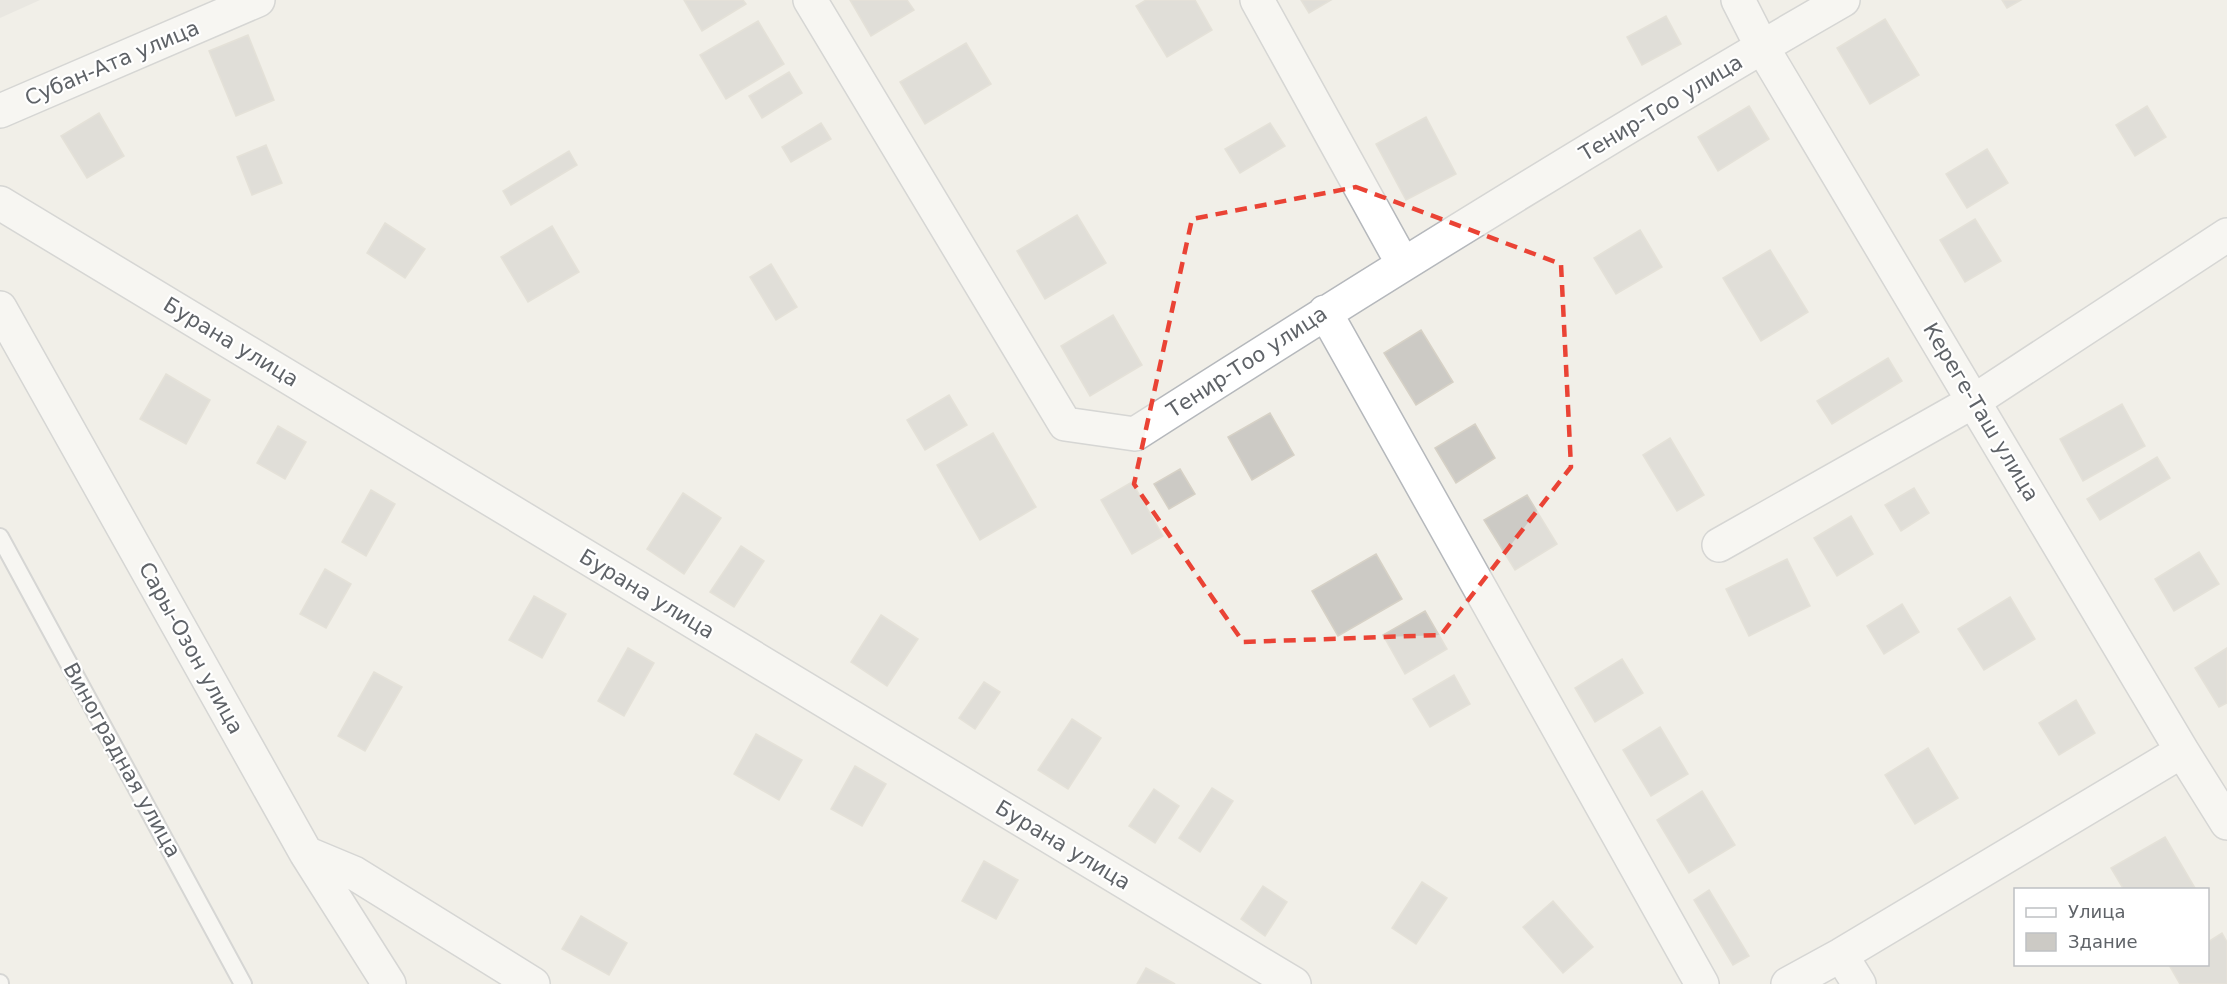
<svg xmlns="http://www.w3.org/2000/svg" width="2227" height="984" font-family="'DejaVu Sans',sans-serif">
<rect width="100%" height="100%" fill="#f1efe8"/>
<!-- industrial -->
<path fill="#e0deda" d="M 0,0 L 40,0 L 0,18 Z"/>
<!-- building -->
<path fill="#cccac5" stroke="#d6d1c6" stroke-width="1.5" d="M 684,0 L 743,0 L 746,4 L 702,31 Z
M 850,0 L 907,0 L 914,10 L 871,36 Z
M 1146,0 L 1195,0 L 1212,30 L 1167,57 L 1136,6 Z
M 1301,0 L 1331,0 L 1309,13 Z
M 2002,0 L 2021,0 L 2007,8 Z
M 1666,16 L 1681,44 L 1642,65 L 1627,37 Z
M 1885,19 L 1919,75 L 1870,104 L 1837,48 Z
M 758,21 L 784,64 L 726,99 L 700,55 Z
M 248,35 L 274,100 L 236,116 L 209,51 Z
M 966,43 L 991,84 L 925,124 L 900,82 Z
M 789,72 L 802,93 L 762,118 L 749,96 Z
M 1749,106 L 1769,139 L 1718,171 L 1698,137 Z
M 2147,106 L 2166,137 L 2135,156 L 2116,125 Z
M 99,113 L 124,156 L 87,178 L 61,136 Z
M 1426,117 L 1456,174 L 1406,200 L 1376,144 Z
M 821,123 L 831,139 L 791,162 L 782,147 Z
M 1270,123 L 1285,146 L 1240,173 L 1225,149 Z
M 266,145 L 282,183 L 252,195 L 237,157 Z
M 1987,149 L 2008,183 L 1967,208 L 1946,174 Z
M 569,151 L 577,165 L 511,205 L 503,191 Z
M 1077,215 L 1106,263 L 1045,299 L 1017,251 Z
M 1975,219 L 2001,261 L 1965,282 L 1940,240 Z
M 385,223 L 425,249 L 405,278 L 367,253 Z
M 552,226 L 579,272 L 528,302 L 501,257 Z
M 1640,230 L 1662,267 L 1616,294 L 1594,258 Z
M 1770,250 L 1808,312 L 1761,341 L 1723,278 Z
M 771,264 L 797,307 L 776,320 L 750,277 Z
M 1113,315 L 1142,365 L 1090,396 L 1061,346 Z
M 1421,330 L 1453,382 L 1416,405 L 1384,353 Z
M 1888,358 L 1902,381 L 1832,424 L 1817,401 Z
M 166,374 L 210,400 L 186,444 L 140,419 Z
M 949,395 L 967,425 L 925,450 L 907,420 Z
M 2122,404 L 2145,446 L 2083,481 L 2060,439 Z
M 1270,413 L 1294,455 L 1252,480 L 1228,437 Z
M 1475,424 L 1495,458 L 1456,483 L 1435,448 Z
M 278,426 L 306,442 L 285,479 L 257,463 Z
M 993,433 L 1036,507 L 980,540 L 937,465 Z
M 1670,438 L 1704,495 L 1677,511 L 1643,455 Z
M 2157,457 L 2170,478 L 2100,520 L 2087,499 Z
M 1180,469 L 1195,494 L 1169,509 L 1154,484 Z
M 1132,482 L 1163,536 L 1132,554 L 1101,500 Z
M 1914,488 L 1929,513 L 1901,531 L 1885,505 Z
M 371,490 L 395,504 L 366,556 L 342,542 Z
M 683,493 L 721,518 L 684,574 L 647,549 Z
M 1527,495 L 1557,544 L 1515,570 L 1484,520 Z
M 1851,516 L 1873,554 L 1837,576 L 1814,538 Z
M 741,546 L 764,561 L 734,607 L 710,592 Z
M 2199,552 L 2219,584 L 2174,611 L 2155,579 Z
M 1376,554 L 1402,599 L 1338,636 L 1312,591 Z
M 1787,559 L 1810,606 L 1749,636 L 1726,589 Z
M 325,569 L 351,584 L 326,628 L 300,614 Z
M 534,596 L 566,614 L 542,658 L 509,640 Z
M 2010,597 L 2035,639 L 1984,670 L 1958,629 Z
M 1902,604 L 1919,632 L 1884,654 L 1867,626 Z
M 1425,611 L 1447,649 L 1405,674 L 1383,635 Z
M 881,615 L 918,639 L 887,686 L 851,662 Z
M 628,648 L 654,663 L 624,716 L 598,701 Z
M 2227,648 L 2227,703 L 2219,707 L 2195,668 Z
M 1622,659 L 1643,693 L 1595,722 L 1575,688 Z
M 374,672 L 402,687 L 365,751 L 338,736 Z
M 1454,675 L 1470,704 L 1430,727 L 1413,699 Z
M 984,682 L 1000,692 L 975,729 L 959,718 Z
M 2076,700 L 2095,733 L 2059,755 L 2039,723 Z
M 1072,719 L 1101,738 L 1068,789 L 1038,770 Z
M 1660,727 L 1688,774 L 1651,796 L 1623,750 Z
M 756,734 L 802,760 L 779,800 L 734,774 Z
M 1928,748 L 1958,798 L 1915,824 L 1885,775 Z
M 855,766 L 886,784 L 862,826 L 831,809 Z
M 1212,788 L 1233,801 L 1200,852 L 1179,838 Z
M 1154,789 L 1179,806 L 1155,843 L 1129,826 Z
M 1702,791 L 1735,845 L 1689,873 L 1657,820 Z
M 2165,837 L 2195,888 L 2124,890 L 2111,868 Z
M 984,861 L 1018,880 L 996,919 L 962,901 Z
M 1422,882 L 1447,898 L 1416,944 L 1392,928 Z
M 1263,886 L 1287,902 L 1265,936 L 1241,919 Z
M 1709,890 L 1749,956 L 1733,965 L 1694,900 Z
M 1553,901 L 1593,947 L 1563,973 L 1523,927 Z
M 581,916 L 627,943 L 609,975 L 562,949 Z
M 2222,933 L 2227,942 L 2227,984 L 2180,984 L 2169,965 L 2208,964 L 2208,942 Z
M 1146,968 L 1175,984 L 1137,984 Z"/>
<g fill="none" stroke-linecap="round" stroke-linejoin="round">
<defs>
<path id="service" d="M 0,537 L 243,984
M 0,983 L 0,984"/>
<path id="minor" d="M 810,0 L 1065,424 L 1135,434 C 1368,285 1603,138 1843,0
M 1257,0 L 1403,264
M 1738,0 L 1762,47 L 2182,751 L 2227,823
M 0,111 L 258,0
M 0,203 L 1294,984
M 0,308 L 306,853 L 389,984
M 1325,312 L 1702,984
M 1719,545 L 1974,401 L 2227,235
M 306,853 L 354,873 L 533,984
M 1841,955 L 1859,984
M 1788,984 L 1841,955 L 2182,751"/>
</defs>
<!-- service casing -->
<use href="#service" stroke="#b5b8bc" stroke-width="20"/>
<!-- minor casing -->
<use href="#minor" stroke="#b5b8bc" stroke-width="36"/>
<!-- service -->
<use href="#service" stroke="#fff" stroke-width="16"/>
<!-- minor -->
<use href="#minor" stroke="#fff" stroke-width="33"/>
</g>
<!-- marked area -->
<path d="M0 0H2227V984H0ZM 1356,187 L 1561,264 L 1571,467 L 1441,635 L 1243,642 L 1134,484 L 1192,219 Z" fill="#f1efe8" fill-opacity=".55" fill-rule="evenodd"/>
<path fill="none" stroke="#ea4335" stroke-width="4.5" stroke-dasharray="12 8" stroke-linejoin="round" d="M 1356,187 L 1561,264 L 1571,467 L 1441,635 L 1243,642 L 1134,484 L 1192,219 Z"/>
<g text-anchor="middle" dominant-baseline="central" stroke-width="4.5" stroke-linejoin="round" paint-order="stroke">
<!-- street labels -->
<g font-size="21" fill="#5f6368" stroke="#fff">
<text transform="translate(112 63) rotate(-23)">Субан-Ата улица</text>
<text transform="translate(1661 108) rotate(-31)">Тенир-Тоо улица</text>
<text transform="translate(231 342) rotate(31)">Бурана улица</text>
<text transform="translate(1247 362) rotate(-33)">Тенир-Тоо улица</text>
<text transform="translate(1981 412) rotate(59)">Кереге-Таш улица</text>
<text transform="translate(647 594) rotate(31)">Бурана улица</text>
<text transform="translate(191 648) rotate(61)">Сары-Озон улица</text>
<text transform="translate(122 760) rotate(61)">Виноградная улица</text>
<text transform="translate(1063 845) rotate(31)">Бурана улица</text>
</g>
</g>
<!-- legend -->
<rect x="2014" y="888" width="195" height="78" fill="#ffffff" stroke="#bfc1c3" stroke-width="1.5"/>
<rect x="2026" y="908" width="30" height="9" fill="#ffffff" stroke="#bfc1c3" stroke-width="1.5"/>
<text x="2068" y="918" font-size="18" fill="#5f6368">Улица</text>
<rect x="2026" y="933" width="30" height="18" fill="#cccac5" stroke="#bfc1c3" stroke-width="1.5"/>
<text x="2068" y="948" font-size="18" fill="#5f6368">Здание</text>
</svg>
